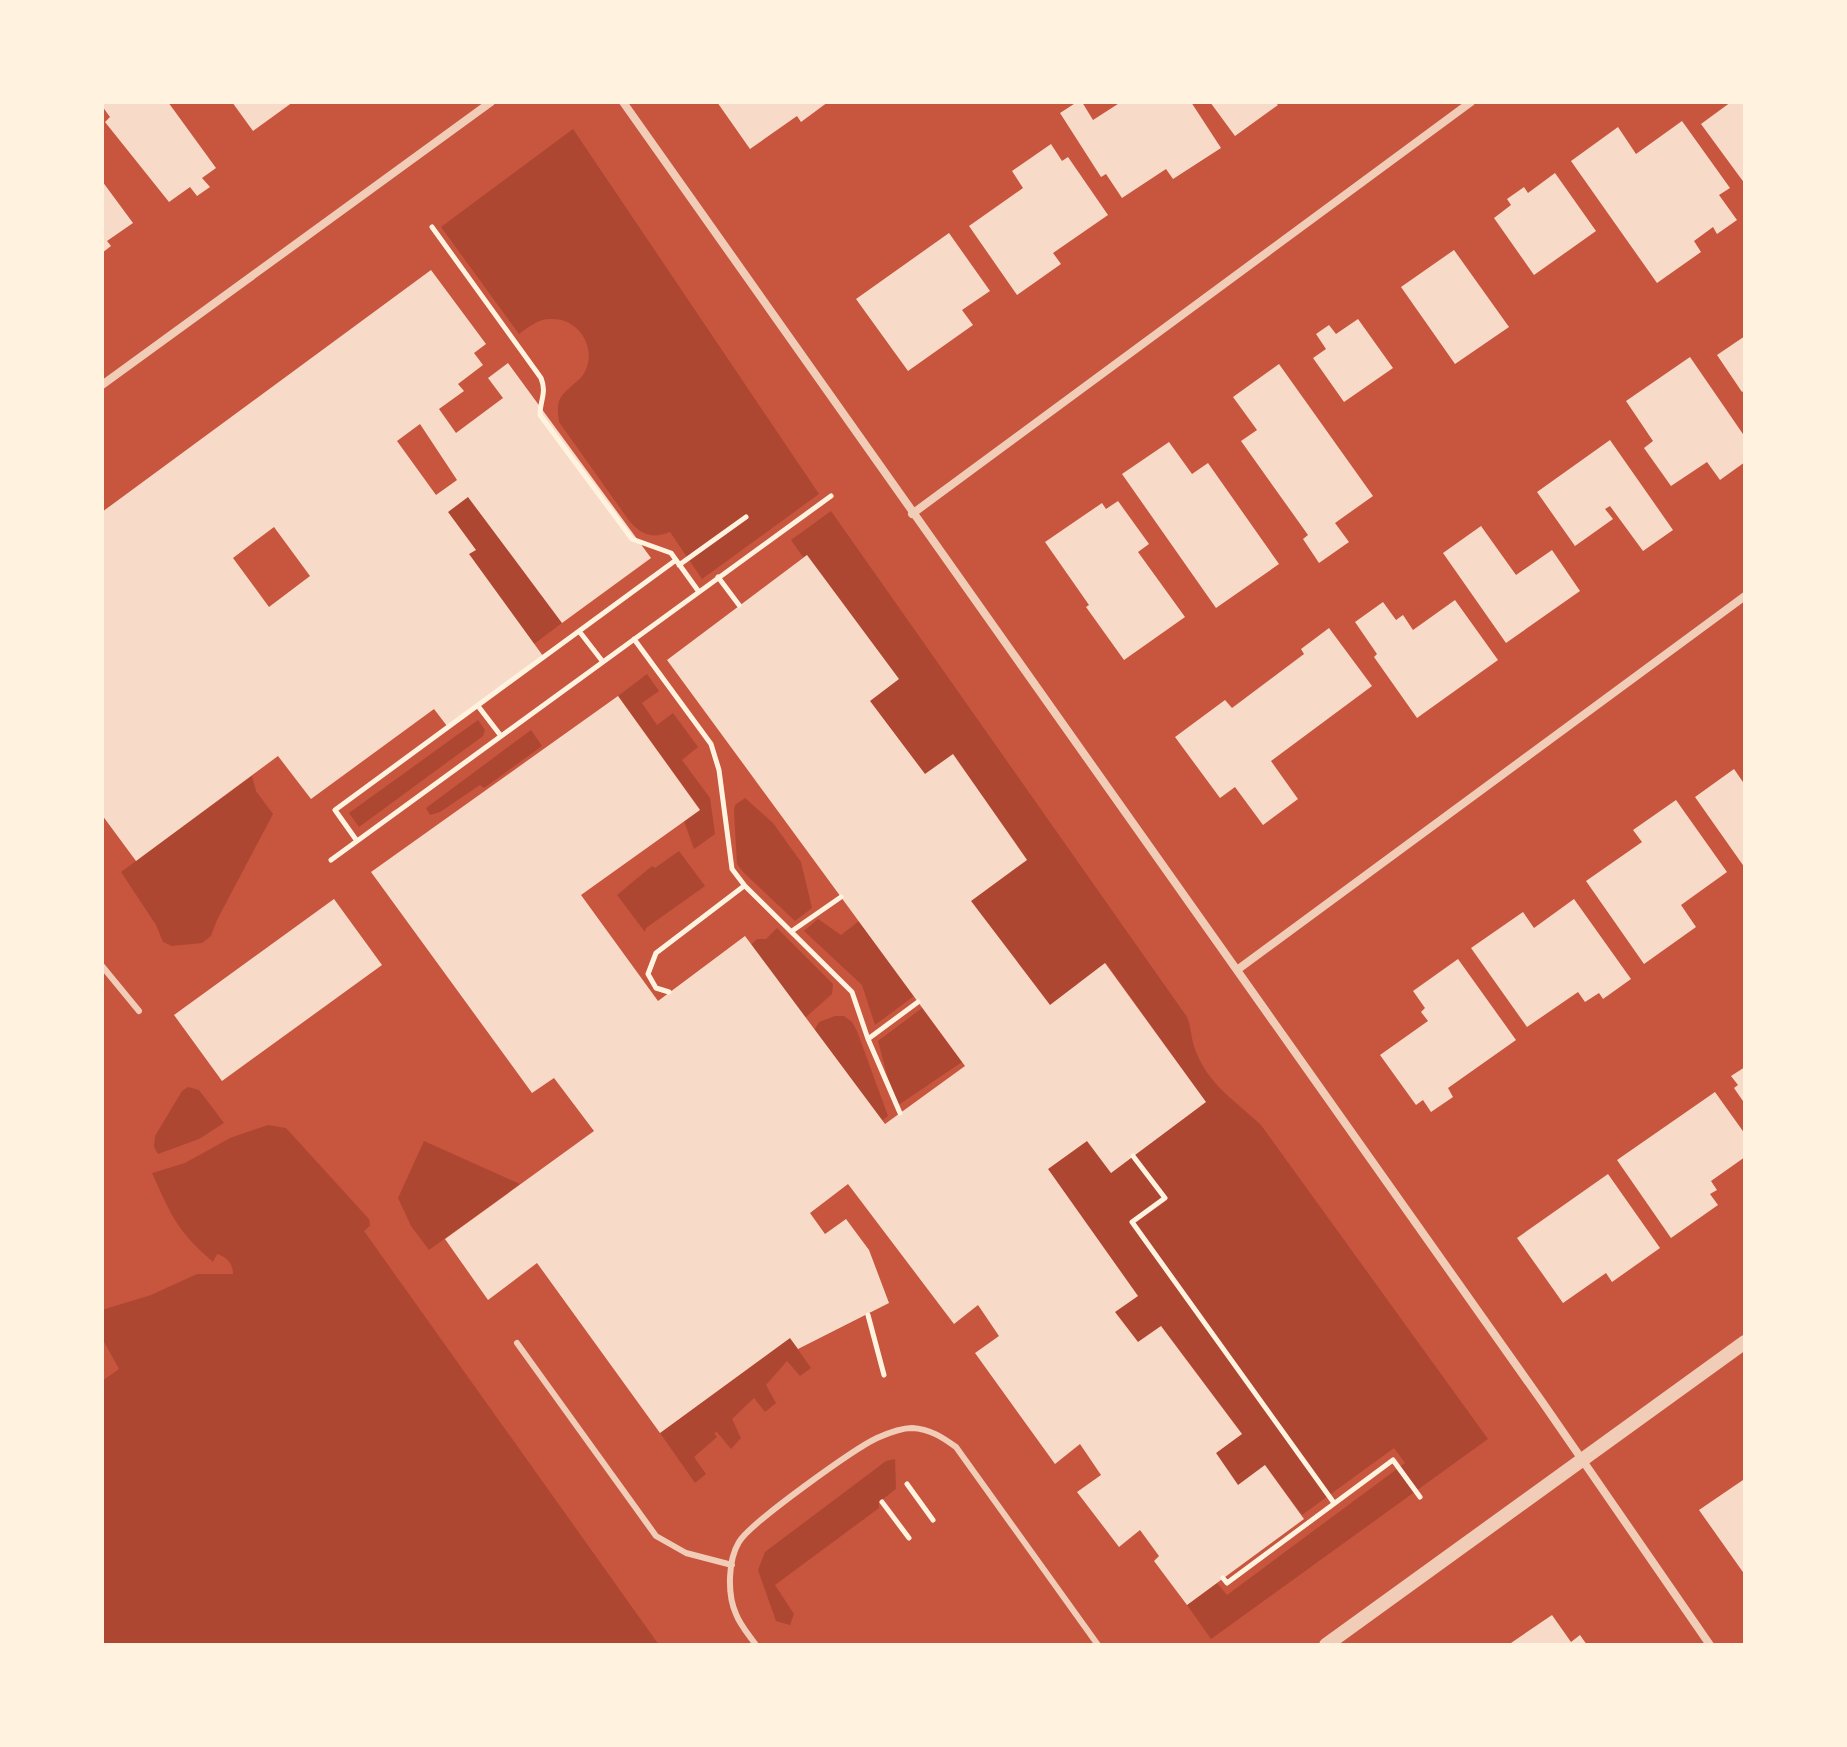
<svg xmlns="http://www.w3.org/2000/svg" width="1847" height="1747" font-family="Barlow,sans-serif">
<rect width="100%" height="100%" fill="#c8553d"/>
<!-- green -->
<path fill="#ae4732" d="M 573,129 L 819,494 L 702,579 L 670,532 C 653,539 642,535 630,522 L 559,422 C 558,414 556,405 561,397 C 566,389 577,383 583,375 C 599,351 580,319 553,319 C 539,318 530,326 519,334 L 441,227 Z
M 468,497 L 562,623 L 534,644 L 469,554 L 475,549 L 448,512 Z
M 831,511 L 1187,1017 C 1192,1029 1191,1042 1197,1054 C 1210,1086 1237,1102 1261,1125 L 1488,1439 L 1211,1639 L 1187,1605 L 1217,1583 L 1227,1595 L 1405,1463 L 1394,1448 L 1302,1515 L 1265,1465 L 1238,1485 L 1216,1453 L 1242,1434 L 1161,1326 L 1138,1342 L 1115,1312 L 1138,1296 L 1048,1169 L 1087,1141 L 1111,1173 L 1205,1101 L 1106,963 L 1050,1005 L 971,901 L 1027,859 L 953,755 L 925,774 L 870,701 L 807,555 L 803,557 L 791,540 Z
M 647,674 L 659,691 L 642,703 L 657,725 L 673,713 L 698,747 L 682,760 L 710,798 L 715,834 L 694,849 L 684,821 L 700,809 L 618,696 Z
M 478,720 L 485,730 L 483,736 L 359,827 L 349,813 Z
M 531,730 L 542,746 L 484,788 L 480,785 L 440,812 L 430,815 L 426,808 Z
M 252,776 L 256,791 L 273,814 L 217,920 L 211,936 L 202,943 L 172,946 L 163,942 L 156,925 L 121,872 Z
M 745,798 L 773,823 L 801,862 L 812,908 L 795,921 L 744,873 L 737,864 L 734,811 L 735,805 Z
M 679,851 L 705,886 L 646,928 L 645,932 L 617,895 L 652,866 L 655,868 Z
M 818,919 L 841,935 L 859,921 L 914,996 L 875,1025 L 862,985 L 804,931 Z
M 777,928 L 833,984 L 832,994 L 805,1018 L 751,945 L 757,939 L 766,939 Z
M 922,1008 L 962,1062 L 900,1104 L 894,1102 L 878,1041 Z
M 835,1016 L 844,1016 L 852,1022 L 857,1031 L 888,1116 L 880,1122 L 817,1037 L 815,1029 L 819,1022 Z
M 188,1087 L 199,1090 L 224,1123 L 199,1139 L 158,1154 L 154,1147 L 155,1136 L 182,1091 Z
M 268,1125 L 286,1128 L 369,1219 L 370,1226 L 364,1231 L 659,1645 L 102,1645 L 102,1381 L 119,1369 L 102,1338 L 102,1310 L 151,1295 L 197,1274 L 233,1274 C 233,1264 227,1257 217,1254 L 213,1262 C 177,1231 171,1215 152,1173 L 185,1163 L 230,1138 Z
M 424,1141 L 520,1184 L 429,1250 L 411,1226 L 398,1198 Z
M 790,1338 L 811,1368 L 800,1376 L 787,1361 L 766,1385 L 776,1403 L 765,1412 L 754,1398 L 732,1419 L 741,1438 L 731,1449 L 717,1432 L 714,1433 L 717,1437 L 694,1457 L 706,1474 L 695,1483 L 660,1433 Z
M 895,1459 L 896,1489 L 879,1502 L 879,1508 L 775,1585 L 794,1614 L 790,1625 L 776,1621 L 758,1570 L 765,1552 L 886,1461 Z"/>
<!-- building -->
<path fill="#f7dbc8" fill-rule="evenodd" d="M 102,102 L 168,102 L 216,168 L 202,178 L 210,187 L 197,196 L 190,187 L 169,202 L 105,122 L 110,117 L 102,106 Z
M 232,102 L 293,102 L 253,131 Z
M 717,102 L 828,102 L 801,122 L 797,116 L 750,149 Z
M 1077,102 L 1082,102 L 1093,120 L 1121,102 L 1191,102 L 1221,148 L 1173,179 L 1166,169 L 1122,198 L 1106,174 L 1101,177 L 1060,113 Z
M 1210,102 L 1275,102 L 1278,105 L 1235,136 Z
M 1731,102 L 1745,102 L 1745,184 L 1701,124 Z
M 1682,121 L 1730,188 L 1719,195 L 1737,220 L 1717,234 L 1713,227 L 1694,241 L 1701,252 L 1657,283 L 1571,161 L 1618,127 L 1636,154 Z
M 1051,144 L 1062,161 L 1068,157 L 1108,215 L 1053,253 L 1061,264 L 1017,295 L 969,226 L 1023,188 L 1012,171 Z
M 1555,173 L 1596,231 L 1534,275 L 1494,218 L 1511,205 L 1507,199 L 1524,187 L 1528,193 Z
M 102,181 L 133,223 L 107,241 L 111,246 L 102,253 Z
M 949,233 L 990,291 L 962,310 L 973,325 L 908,371 L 856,299 Z
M 1454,250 L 1509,327 L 1455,364 L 1401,287 Z
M 431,270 L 486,344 L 474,353 L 483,365 L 458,384 L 464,391 L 439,409 L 456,433 L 503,398 L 488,378 L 508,363 L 651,558 L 562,623 L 468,497 L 448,512 L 476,550 L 469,554 L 543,656 L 447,726 L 434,709 L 311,799 L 278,756 L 136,861 L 102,815 L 102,512 ZM 420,424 L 457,480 L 436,495 L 397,441 ZM 274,527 L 310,576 L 269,607 L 233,558 Z
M 1358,319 L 1393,368 L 1344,402 L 1313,358 L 1326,349 L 1316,334 L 1329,325 L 1336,334 Z
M 1745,336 L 1745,390 L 1742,392 L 1717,355 Z
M 1690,357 L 1745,437 L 1745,462 L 1720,480 L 1707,462 L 1671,486 L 1644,448 L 1653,441 L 1626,401 Z
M 1279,364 L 1373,496 L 1335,523 L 1349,542 L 1319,563 L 1303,539 L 1308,535 L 1241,441 L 1257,430 L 1233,397 Z
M 1610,440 L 1673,530 L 1643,551 L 1610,506 L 1605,509 L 1613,519 L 1575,546 L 1537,492 Z
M 1169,442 L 1192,474 L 1208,463 L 1279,564 L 1216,608 L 1122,474 Z
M 1118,501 L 1149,544 L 1138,552 L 1185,617 L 1124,660 L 1086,607 L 1089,605 L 1045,542 L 1102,503 L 1106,509 Z
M 1481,526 L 1516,575 L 1552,550 L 1580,591 L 1506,643 L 1443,553 Z
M 807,555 L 899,679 L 870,701 L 925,774 L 953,754 L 1027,860 L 971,901 L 1050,1005 L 1105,963 L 1206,1102 L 1111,1173 L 1087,1141 L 1048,1169 L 1138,1296 L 1115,1312 L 1138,1342 L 1161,1326 L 1242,1434 L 1216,1453 L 1238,1485 L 1265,1465 L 1304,1519 L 1187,1605 L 1154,1561 L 1159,1556 L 1140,1530 L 1119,1547 L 1077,1492 L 1101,1475 L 1080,1444 L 1055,1464 L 975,1353 L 999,1336 L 978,1305 L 954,1324 L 848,1184 L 810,1213 L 825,1234 L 846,1219 L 869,1250 L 889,1303 L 798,1349 L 790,1338 L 660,1433 L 537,1263 L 488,1300 L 445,1239 L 594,1131 L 554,1078 L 532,1093 L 371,872 L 618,696 L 700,810 L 581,895 L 658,1001 L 745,936 L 885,1124 L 965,1066 L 667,660 Z
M 1455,600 L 1498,660 L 1417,718 L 1374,657 L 1377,654 L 1355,622 L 1383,602 L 1396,620 L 1403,615 L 1413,630 Z
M 1329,628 L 1372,686 L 1271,761 L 1298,799 L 1263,825 L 1235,787 L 1220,798 L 1175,737 L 1225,700 L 1232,708 L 1304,654 L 1301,649 Z
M 1734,769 L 1745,785 L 1745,868 L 1695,797 Z
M 1676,800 L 1727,872 L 1681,905 L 1696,927 L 1644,964 L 1586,881 L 1642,842 L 1633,830 Z
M 334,899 L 382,965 L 222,1081 L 174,1015 Z
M 1574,899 L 1631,979 L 1603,999 L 1599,993 L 1585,1002 L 1578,992 L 1527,1027 L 1471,948 L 1523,912 L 1534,928 Z
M 1458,959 L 1516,1040 L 1448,1088 L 1453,1097 L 1431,1112 L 1423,1100 L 1416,1105 L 1380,1055 L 1428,1021 L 1421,1012 L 1425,1008 L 1413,991 Z
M 1745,1067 L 1745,1104 L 1734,1088 L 1738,1085 L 1731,1076 Z
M 1715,1092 L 1745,1134 L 1745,1157 L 1711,1181 L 1717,1190 L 1710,1194 L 1718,1205 L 1671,1238 L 1617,1160 Z
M 1608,1174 L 1660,1248 L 1612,1282 L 1606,1273 L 1563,1303 L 1517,1238 Z
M 1743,1480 L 1745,1482 L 1745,1575 L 1699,1510 Z
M 1552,1615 L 1571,1642 L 1580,1635 L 1587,1645 L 1508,1645 Z"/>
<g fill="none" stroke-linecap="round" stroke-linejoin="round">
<!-- path -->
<path stroke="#fff3e0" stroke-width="5" d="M 432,227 L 541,378 C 547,393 540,400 540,415 L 632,539 L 671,553 L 699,592
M 679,565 L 746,517
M 718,577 L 739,605
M 579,631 L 603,662
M 634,639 L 711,744 L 719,770 L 732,869 L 745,886 L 852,992 L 868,1039 L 900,1113
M 478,706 L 501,736
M 357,841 L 335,810 L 676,560
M 331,860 L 831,496
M 792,931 L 841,897
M 669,992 L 656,988 L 648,974 L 656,953 L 744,886
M 868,1039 L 918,1002
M 1133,1156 L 1165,1198 L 1132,1222 L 1334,1503
M 868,1315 L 884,1375
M 907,1484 L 933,1520
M 882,1502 L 909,1538
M 1223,1578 L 1227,1583 L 1393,1460 L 1420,1497"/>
<!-- service -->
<path stroke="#f1ccb7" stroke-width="6" d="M 102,966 L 139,1011
M 517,1343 L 656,1536 L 686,1553 L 732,1565
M 756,1645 C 749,1635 740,1625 736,1614 C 727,1594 728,1560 739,1542 C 750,1523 854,1449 877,1438 C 886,1434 902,1428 912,1428 C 930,1429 942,1437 956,1447 L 1098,1645"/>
<!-- minor -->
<path stroke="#f1ccb7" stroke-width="8" d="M 623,102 L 1543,1403 L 1710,1645
M 102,385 L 491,102
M 912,514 L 1471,102
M 1237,970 L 1745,596"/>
<!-- tertiary -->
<path stroke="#f1ccb7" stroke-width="14" d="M 1326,1645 L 1745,1342"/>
</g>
<!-- border -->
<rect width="1847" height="1747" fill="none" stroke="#fff3e0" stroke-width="208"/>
</svg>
